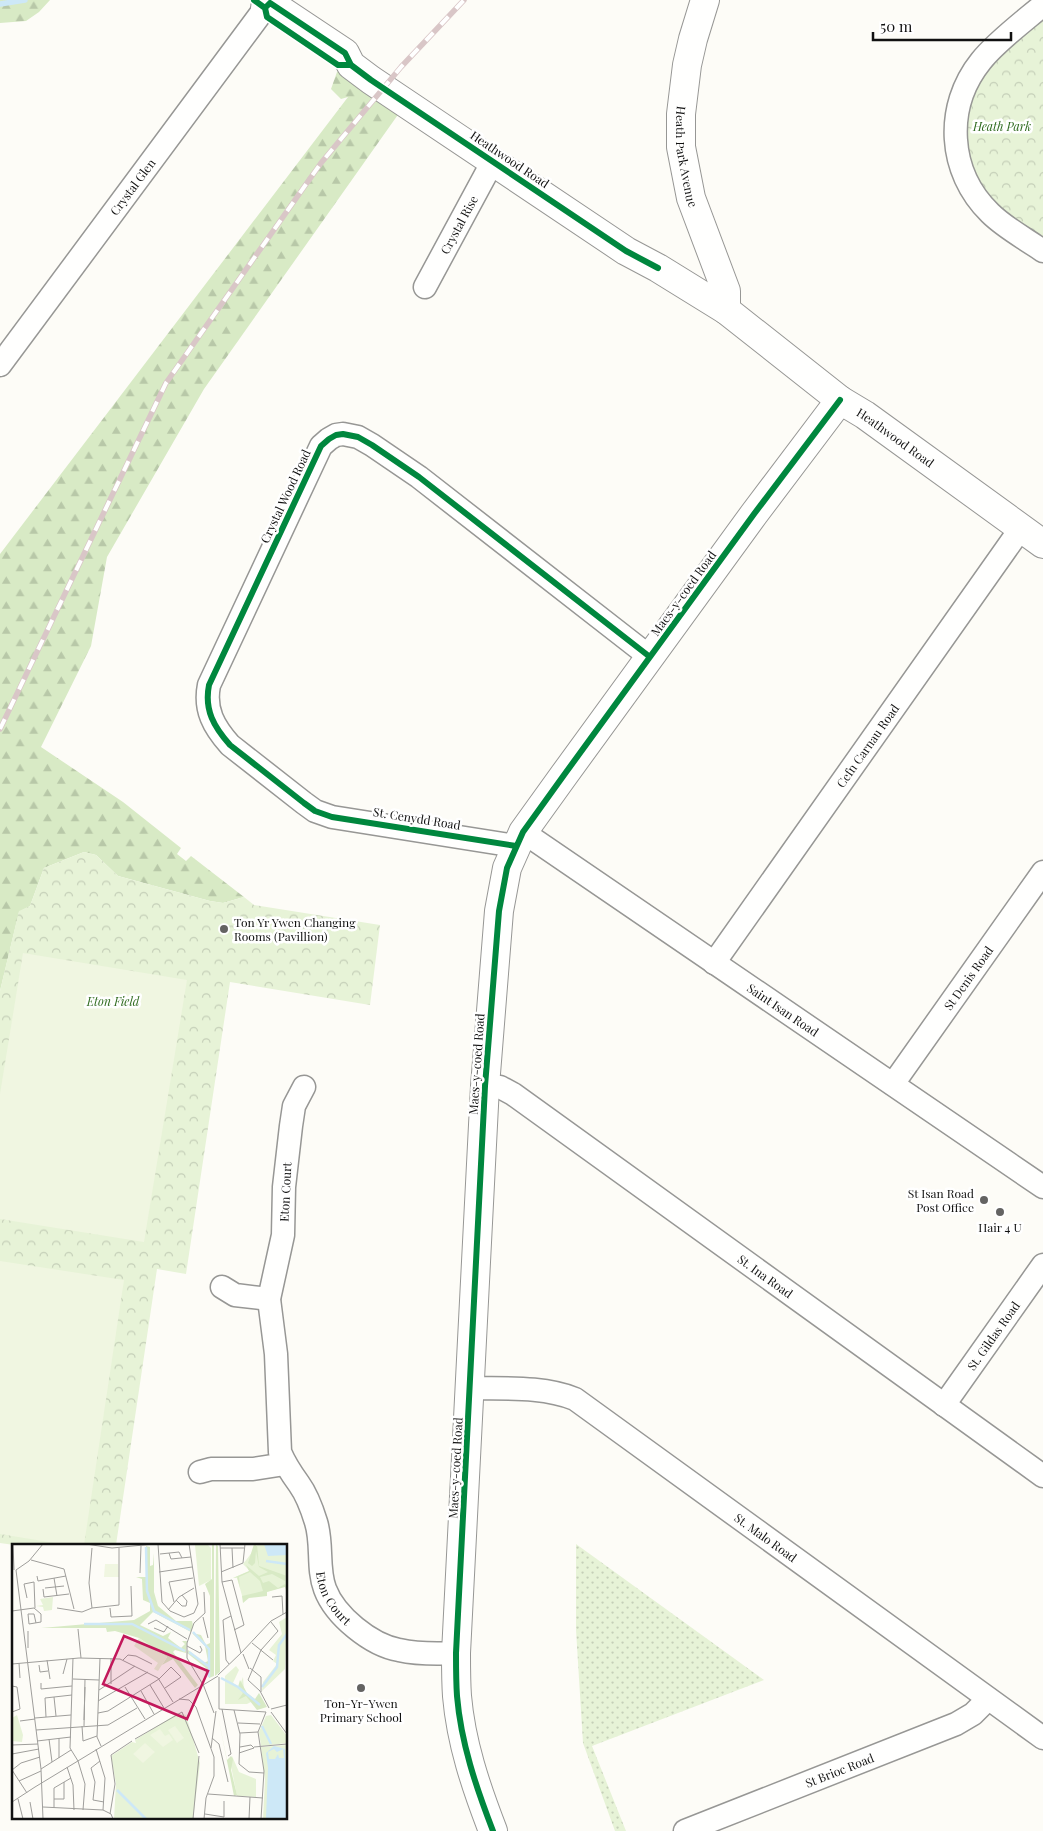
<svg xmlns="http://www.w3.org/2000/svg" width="1043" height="1831" font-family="'Playfair Display',serif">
<defs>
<pattern id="grass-dots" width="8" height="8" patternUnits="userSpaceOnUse" patternTransform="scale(1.25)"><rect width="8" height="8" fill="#e7f3d7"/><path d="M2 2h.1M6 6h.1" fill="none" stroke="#c5cfb8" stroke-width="1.8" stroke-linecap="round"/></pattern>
<pattern id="forest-firs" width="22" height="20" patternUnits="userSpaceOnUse" patternTransform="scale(1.25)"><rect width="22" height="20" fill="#d8eac5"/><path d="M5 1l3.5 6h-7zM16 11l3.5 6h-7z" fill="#b8c8a8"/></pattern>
<pattern id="park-crowns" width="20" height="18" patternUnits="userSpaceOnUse" patternTransform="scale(1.25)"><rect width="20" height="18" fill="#e7f3d7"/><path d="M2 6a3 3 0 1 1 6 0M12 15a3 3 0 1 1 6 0" fill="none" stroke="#c5cfb8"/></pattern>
</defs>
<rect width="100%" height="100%" fill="#fdfcf7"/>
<!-- grass -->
<path fill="url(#grass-dots)" d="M 576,1544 L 764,1680 L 592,1746 L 626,1831 L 615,1831 L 583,1743 L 576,1630 Z"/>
<!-- forest -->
<path fill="url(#forest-firs)" d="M 0,0 L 50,0 L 39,12 L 26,21 L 0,23 Z
M 348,66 L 402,109 L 204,389 L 107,557 L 91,646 L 41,747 L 123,802 L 181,848 L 177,854 L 186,861 L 191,856 L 244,897 L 223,903 L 210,901 L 118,876 L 96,855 L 84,852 L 44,868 L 30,906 L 19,912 L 0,991 L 0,554 L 348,97 L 341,99 L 331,89 L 337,72 Z"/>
<!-- park -->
<path fill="url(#park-crowns)" d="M 1043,11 L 1043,245 L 999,214 L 962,152 L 974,80 Z
M 84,852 L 96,855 L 118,876 L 210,901 L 223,903 L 244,897 L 254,905 L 380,925 L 370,1005 L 230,982 L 186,1274 L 157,1269 L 116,1545 L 14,1545 L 0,1543 L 0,991 L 19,911 L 30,906 L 44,868 Z"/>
<!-- pitch -->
<path fill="#f0f6e1" d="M 23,953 L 187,980 L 144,1242 L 0,1219 L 0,1094 Z
M 0,1261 L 124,1280 L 84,1545 L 67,1545 L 0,1534 Z"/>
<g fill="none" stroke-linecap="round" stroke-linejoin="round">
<!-- stream -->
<path stroke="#cde8f7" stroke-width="5.5" d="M 0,4 L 25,0"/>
<defs>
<g id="minor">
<path d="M 1043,5 C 1024,21 996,42 981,61 C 944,107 948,172 990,213 C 1005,228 1026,239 1043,251"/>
<path id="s1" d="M 425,287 L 493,161"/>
<path id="s2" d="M 0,365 L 265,8"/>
<path id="s3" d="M 523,832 L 1043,1187"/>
<path d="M 516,846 L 332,817 L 315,811 L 304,803 L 230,745 C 214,727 204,710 209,685 L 321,446 L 329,439 L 336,435 L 343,434 L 358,437 L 372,445 L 419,477 L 650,657"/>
<path id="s4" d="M 714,963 L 1021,528"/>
<path id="s5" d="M 893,1084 L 1043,872"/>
<path id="s6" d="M 485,1086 L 500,1087 L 513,1094 L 1043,1476"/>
<path id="s7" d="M 304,1087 L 294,1106 L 291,1126 L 284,1187 L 283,1235 L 269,1299 L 276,1354 L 280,1452 C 285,1464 291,1473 299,1484 C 307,1495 312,1509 316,1522 C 323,1544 317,1568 325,1589 C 335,1616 371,1645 399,1650 C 417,1654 438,1654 456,1653"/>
<path d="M 222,1287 L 235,1295 L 269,1299"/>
<path id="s8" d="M 470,1388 C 504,1389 543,1386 575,1399 L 1043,1738"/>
<path id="s9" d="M 944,1405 L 1043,1265"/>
<path d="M 200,1472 L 211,1469 L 253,1469 L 285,1464"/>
<path id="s10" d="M 685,1831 L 956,1724 L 973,1714 L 988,1699"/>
</g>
<g id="tertiary">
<path id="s11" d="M 705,0 L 693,39 L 687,65 L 681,114 L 681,147 L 691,198 L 726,291 L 726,310"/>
<path id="s12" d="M 265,8 L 270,3 L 345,53 L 351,65 L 371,80 L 626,251 L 658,268 L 726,310 L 840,400 L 865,415 L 1043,544"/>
<path d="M 493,1831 C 476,1787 461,1743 457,1696 C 456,1682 456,1668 456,1653 L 485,1086 L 499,911 L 507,868 L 523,832 L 564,775 L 754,514 L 840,400"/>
</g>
</defs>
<!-- minor casing -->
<use href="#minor" stroke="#979795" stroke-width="25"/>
<!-- tertiary casing -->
<use href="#tertiary" stroke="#979795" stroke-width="30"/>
<!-- minor -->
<use href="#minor" stroke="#fffffe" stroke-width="22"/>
<!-- tertiary -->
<use href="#tertiary" stroke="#fffffe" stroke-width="28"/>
<defs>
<path id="rail" d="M 0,729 L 166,383 L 321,163 L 401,67 L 464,0"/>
</defs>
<!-- rail casing -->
<use href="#rail" stroke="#d9c6c7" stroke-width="5.5"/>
<!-- rail -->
<use href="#rail" stroke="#fff" stroke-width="4" stroke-dasharray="11" stroke-linecap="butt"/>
<defs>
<path id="cycleway" d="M 254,0 L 265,8 L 267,17 L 338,65 L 351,65
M 265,8 L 270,3 L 345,53 L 351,65 L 371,80 L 626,251 L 658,268
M 516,846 L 332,817 L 315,811 L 304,803 L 230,745 C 214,727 204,710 209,685 L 321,446 L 329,439 L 336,435 L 343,434 L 358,437 L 372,445 L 419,477 L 650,657
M 493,1831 C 476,1787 461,1743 457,1696 C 456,1682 456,1668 456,1653 L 485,1086 L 499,911 L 507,868 L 523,832 L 564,775 L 754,514 L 840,400"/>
</defs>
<!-- cycleway casing -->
<use href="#cycleway" stroke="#fff" stroke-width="9"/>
<!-- cycleway -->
<use href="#cycleway" stroke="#00873e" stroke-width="6"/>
</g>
<!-- markers -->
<g fill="#646362" stroke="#fff" stroke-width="2">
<circle cx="224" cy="929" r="5"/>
<circle cx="984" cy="1200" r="5"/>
<circle cx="1000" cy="1212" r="5"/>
<circle cx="361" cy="1688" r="5"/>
</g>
<g text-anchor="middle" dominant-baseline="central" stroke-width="5" stroke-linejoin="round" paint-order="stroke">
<!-- park labels -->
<g font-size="12" font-style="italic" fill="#2f6b1f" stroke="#fff">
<text x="1002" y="126">Heath Park</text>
<text x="113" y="1001">Eton Field</text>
</g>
<!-- street labels -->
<g font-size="12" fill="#111" stroke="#fff">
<text stroke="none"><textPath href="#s11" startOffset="160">Heath Park Avenue</textPath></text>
<text transform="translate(510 159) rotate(34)">Heathwood Road</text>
<text stroke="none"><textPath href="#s2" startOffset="222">Crystal Glen</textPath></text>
<text stroke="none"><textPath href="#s1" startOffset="71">Crystal Rise</textPath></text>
<text stroke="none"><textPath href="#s12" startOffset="771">Heathwood Road</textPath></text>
<text transform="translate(285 496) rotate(-65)">Crystal Wood Road</text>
<text transform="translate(683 593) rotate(-54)">Maes-y-coed Road</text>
<text stroke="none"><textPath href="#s4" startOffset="266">Cefn Carnau Road</textPath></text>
<text transform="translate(417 818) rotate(9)">St. Cenydd Road</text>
<text stroke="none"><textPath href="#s5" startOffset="130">St Denis Road</textPath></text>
<text stroke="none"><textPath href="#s3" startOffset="315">Saint Isan Road</textPath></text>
<text transform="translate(476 1064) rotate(-86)">Maes-y-coed Road</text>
<text transform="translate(285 1192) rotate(-87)">Eton Court</text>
<text stroke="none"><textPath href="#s6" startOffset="341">St. Ina Road</textPath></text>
<text stroke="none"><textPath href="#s9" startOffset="85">St. Gildas Road</textPath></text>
<text transform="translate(455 1468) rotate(-87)">Maes-y-coed Road</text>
<text stroke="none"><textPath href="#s8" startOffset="342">St. Malo Road</textPath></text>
<text stroke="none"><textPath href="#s7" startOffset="529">Eton Court</textPath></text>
<text stroke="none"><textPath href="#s10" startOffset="166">St Brioc Road</textPath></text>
</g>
<!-- poi labels -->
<g font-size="12" fill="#111" stroke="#fff">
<text x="234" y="922" text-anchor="start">Ton Yr Ywen Changing<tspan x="234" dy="14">Rooms (Pavillion)</tspan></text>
<text x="974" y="1193" text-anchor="end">St Isan Road<tspan x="974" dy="14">Post Office</tspan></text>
<text x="1000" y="1227">Hair 4 U</text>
<text x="361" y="1703">Ton-Yr-Ywen<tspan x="361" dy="14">Primary School</tspan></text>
</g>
</g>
<!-- overview -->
<g transform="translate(12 1544)">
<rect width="275" height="275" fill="#fdfcf7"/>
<path d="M 195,0 L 199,4 L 199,36 L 187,42 L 183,1 ZM 245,2 L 275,32 L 275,59 L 274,42 L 231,55 L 225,34 L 221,34 L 238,27 L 231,20 ZM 224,122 L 227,126 L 221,139 L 227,143 L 231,133 L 232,147 L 241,157 L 235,160 L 213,160 L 213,132 ZM 5,171 L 11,191 L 10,198 L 0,197 L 0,174 ZM 220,212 L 227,228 L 244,235 L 244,253 L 225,252 L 218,217 Z" fill="#e7f3d7"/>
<path d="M 200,0 L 202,0 L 202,132 L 197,134 L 194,124 L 175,109 L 176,106 L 192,119 L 196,117 L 193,102 L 180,89 L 189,91 L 194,101 L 198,99 L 198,52 L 193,40 L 200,35 ZM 204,0 L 206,2 L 208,128 L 203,132 ZM 242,0 L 275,21 L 273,37 L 260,30 L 248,33 L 251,39 L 257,37 L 266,44 L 273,40 L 275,43 L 275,49 L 273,43 L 255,48 L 255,52 L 237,54 L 231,59 L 230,52 L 251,47 L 248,37 L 238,28 L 227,33 L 228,44 L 225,33 L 221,34 L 237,27 L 234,21 L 247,32 L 256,28 L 247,23 L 244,7 L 243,19 L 240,22 L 236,19 ZM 134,2 L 138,3 L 138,22 L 141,21 L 142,9 L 142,48 L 146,62 L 164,77 L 180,77 L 181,82 L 179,88 L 141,68 L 128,81 L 151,92 L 159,88 L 156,94 L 169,104 L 173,100 L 170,97 L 175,97 L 174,109 L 163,106 L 161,108 L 186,141 L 183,144 L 161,115 L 150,121 L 155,113 L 127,94 L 103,87 L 95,88 L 94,84 L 29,84 L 122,76 L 138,67 L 138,59 L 131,56 L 130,35 L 124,33 L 134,33 ZM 228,136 L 235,149 L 243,155 L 247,149 L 255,163 L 245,166 L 234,152 L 226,156 L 231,149 L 226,143 ZM 205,167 L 215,216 L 219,212 L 221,215 L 219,226 L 225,251 L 222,252 Z" fill="#d8eac5"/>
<path d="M 245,0 L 275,0 L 275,32 L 247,22 ZM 41,53 L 40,66 L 32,67 L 31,63 L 24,62 L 31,61 L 28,55 ZM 275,73 L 273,125 L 250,147 L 251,138 L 265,120 L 261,117 L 264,111 L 257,106 L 270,90 L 267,78 ZM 127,94 L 155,113 L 146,127 L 142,125 L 146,119 L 122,102 ZM 166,169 L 174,171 L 188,219 L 181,275 L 102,275 L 104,240 L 99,212 L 120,198 L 124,199 L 123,196 ZM 259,171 L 275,192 L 275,199 L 249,202 L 247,188 L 254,172 ZM 275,201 L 275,275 L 251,275 L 253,236 L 249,203 Z" fill="#e7f3d7"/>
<path d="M 93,20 L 106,20 L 107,33 L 92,33 ZM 163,182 L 172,194 L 165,199 L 156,186 ZM 148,185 L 153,192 L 157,190 L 161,196 L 151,203 L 138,191 ZM 133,199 L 143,208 L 131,219 L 121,210 Z" fill="#f0f6e1"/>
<path d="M 252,0 L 275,0 L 275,11 L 256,12 ZM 262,202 L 273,205 L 275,275 L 254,274 L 256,224 L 254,209 ZM 262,205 L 265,208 L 271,205 L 272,214 L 267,214 L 266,210 L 263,215 L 257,215 L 256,208 Z" fill="#cde8f7" fill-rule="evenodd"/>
<path fill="none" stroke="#cde8f7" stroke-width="2.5" d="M 134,3 L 135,47 L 142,67 L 178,86M 254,17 L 275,20M 72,80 L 120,80 L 173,107M 181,88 L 197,105 L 197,133M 177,108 L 196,122M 209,134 L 226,143 L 248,161M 250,143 L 265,123 L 267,101 L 275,90M 250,182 L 259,200M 105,246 L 134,275"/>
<path fill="none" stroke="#9f9e9b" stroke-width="1" d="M 1,0 L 2,26M 74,0 L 100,4 L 142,0M 146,0 L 150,58 L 158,67 L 172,73 L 182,69 L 186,60 L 177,0M 208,0 L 210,38 L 229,109M 208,4 L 232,4M 220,4 L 221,24M 157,9 L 159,15 L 179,13M 148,10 L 167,8 L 170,14M 19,16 L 52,25 L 62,65M 4,26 L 29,225 L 31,275M 4,26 L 17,17 L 31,0M 147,28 L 180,23M 209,28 L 231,19 L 233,0M 128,29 L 129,2M 25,32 L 26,37 L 54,32M 42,34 L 45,52M 210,38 L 220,36 L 232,81 L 222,86M 33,44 L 52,42M 31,45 L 32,53 L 57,50M 260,53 L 270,52 L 271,70M 15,54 L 12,40 L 22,38 L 23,64M 164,56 L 170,62 L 174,62 L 175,57 L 170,51M 162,58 L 157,38 L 181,34M 45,64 L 70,68 L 80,64M 80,64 L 107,61 L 107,4M 80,64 L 77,39 L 80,4M 98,64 L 99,73 L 120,72 L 119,42M 156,66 L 167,53 L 182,44M 0,67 L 22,64 L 29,70M 191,73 L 196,94M 24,79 L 22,70 L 16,70 L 17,80 L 29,78 L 29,70M 136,80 L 144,76 L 175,95M 142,84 L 152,88 L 156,82M 66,85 L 69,114M 240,99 L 261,116M 175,102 L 188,109 L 190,106 L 188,102M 16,104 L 16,87M 249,106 L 236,136 L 248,147 L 257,164M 249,106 L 266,87 L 259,78M 229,109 L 259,77 L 275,68M 231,110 L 237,125M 61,114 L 58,204 L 66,217M 88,114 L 85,193 L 89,202M 35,116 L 38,135M 111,116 L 116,111 L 124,112 L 140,120M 7,119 L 8,134M 0,120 L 67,114 L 108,115 L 146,134 L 161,158M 217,120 L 214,116 L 211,76 L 219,72M 27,121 L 28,128 L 36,127M 238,124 L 249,133 L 249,148M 51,130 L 55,115M 206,131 L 230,108M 207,133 L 207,165M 61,135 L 87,136M 147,135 L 159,123 L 169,133 L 153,144M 29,139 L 29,145 L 60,142M 190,139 L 175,114 L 175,99 L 182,79 L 193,69 L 192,48M 99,140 L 99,114M 191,140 L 202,169M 138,141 L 152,164M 0,142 L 5,143 L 8,165 L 0,168M 113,143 L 133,175M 87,146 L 123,122M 129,147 L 142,170M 42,153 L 44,172M 167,155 L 177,156 L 184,163 L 202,213 L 202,232 L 194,254 L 192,275M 86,157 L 136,128M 207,165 L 254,168M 210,165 L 219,210 L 216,212M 259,165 L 275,161M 222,166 L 228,190 L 227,220 L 237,228 L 252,229M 259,168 L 275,190M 86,169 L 96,167 L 147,135M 34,173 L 33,154 L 60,151M 23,174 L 59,171M 72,176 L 73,143M 8,177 L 23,175M 226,179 L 248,180M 70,182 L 71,197 L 85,192M 72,182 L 73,135M 24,186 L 96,181 L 125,164M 228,189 L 246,188M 200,194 L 207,200 L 216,238M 37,195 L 40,218M 123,195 L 170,168 L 187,209M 25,197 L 59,193M 0,201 L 26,200M 242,203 L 275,200M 199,204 L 204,167M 84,205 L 93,234 L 91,266M 227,209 L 242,204 L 239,201 L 228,203M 0,210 L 27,205M 47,214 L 47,194M 66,217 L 73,240 L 71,266M 88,217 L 79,224 L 83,238 L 81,256 L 92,258M 55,223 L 61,241 L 62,266M 29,225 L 59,206M 0,226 L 9,219 L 28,213M 0,226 L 15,249M 7,237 L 29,227M 23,243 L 206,132M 196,250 L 251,254M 6,255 L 11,275M 42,255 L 52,255 L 52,238M 0,258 L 23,243M 18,258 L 21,275M 31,263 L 91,266 L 99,270 L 101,275M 42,264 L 42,244 L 59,234M 98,270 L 103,240 L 99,211 L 120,197M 193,270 L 212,273 L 212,257M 181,275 L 187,212M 237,275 L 238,253M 249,275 L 252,227 L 246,188 L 254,168"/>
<path fill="#c2185b" fill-opacity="0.15" stroke="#c2185b" stroke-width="2.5" d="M 112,92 L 196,127 L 175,175 L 91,140 Z"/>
<rect width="275" height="275" fill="none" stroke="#111" stroke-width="2.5"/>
</g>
<!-- scale -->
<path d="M873 32v8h138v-8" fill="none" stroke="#111111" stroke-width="2.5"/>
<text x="880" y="32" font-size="15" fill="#111111" stroke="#ffffff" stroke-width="4" paint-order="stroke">50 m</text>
</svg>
